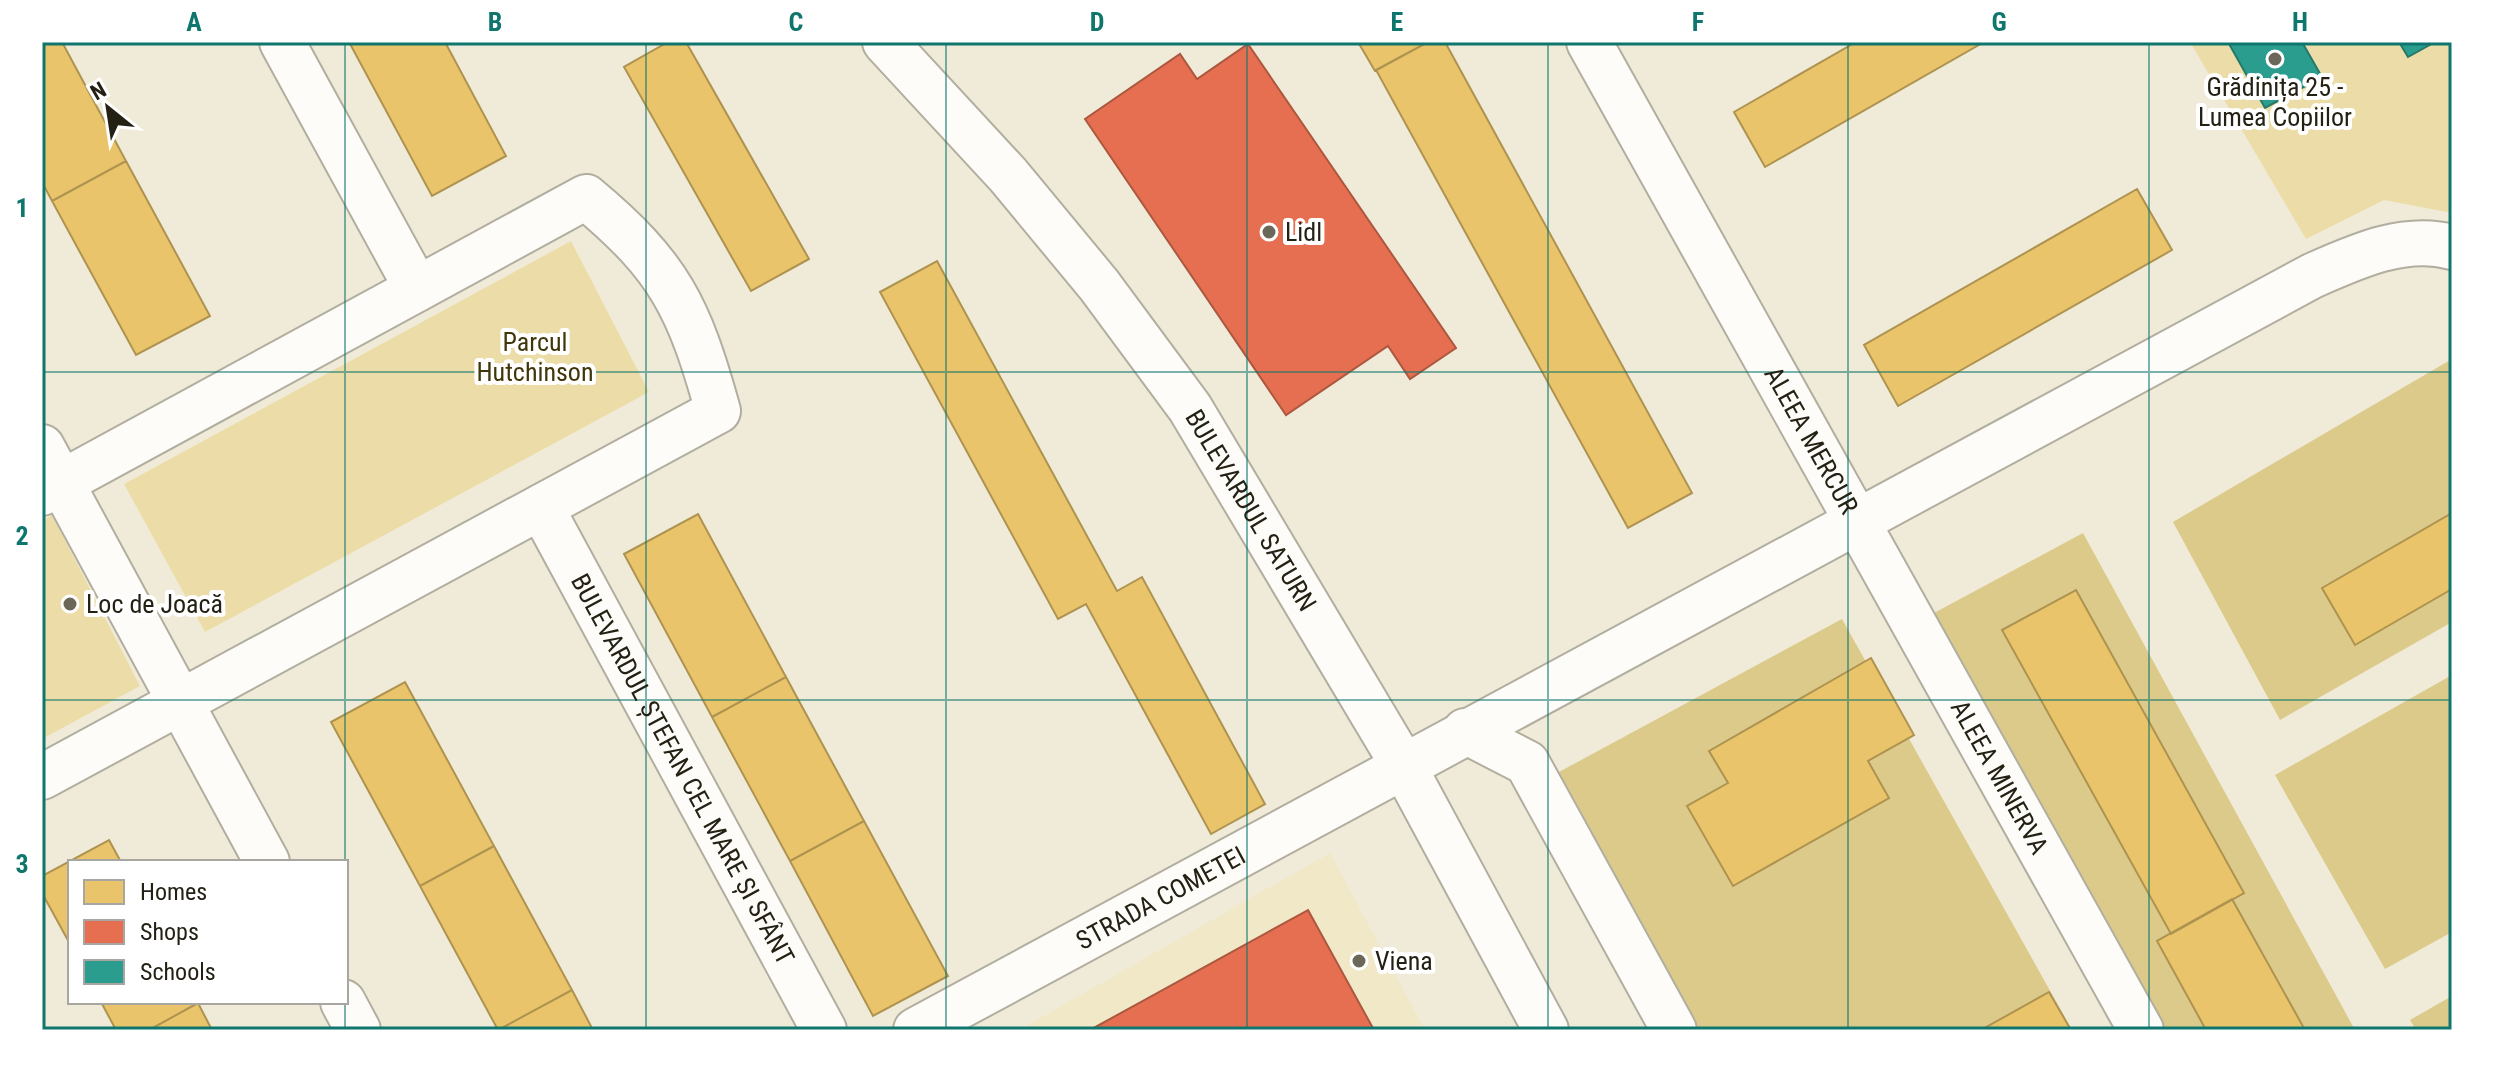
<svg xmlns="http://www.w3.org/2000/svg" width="2494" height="1072" font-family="'Roboto Condensed',sans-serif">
<rect width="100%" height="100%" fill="#f0ebd8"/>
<!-- built -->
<path fill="#f1e8c8" d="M 1330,853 L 1425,1030 L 1019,1030 Z"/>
<!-- green -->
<path fill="#ecdda8" d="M 2190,42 L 2452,42 L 2452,213 L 2384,200 L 2306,239 Z
M 571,241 L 649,392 L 205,632 L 124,484 Z
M 52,515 L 140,686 L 42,739 L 42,521 Z"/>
<!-- forest -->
<path fill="#dbca8a" d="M 2452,359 L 2452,622 L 2280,720 L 2173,522 Z
M 2083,533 L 2355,1030 L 2162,1030 L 1934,613 Z
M 1842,619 L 2072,1030 L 1700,1030 L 1559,772 Z
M 2452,675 L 2452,932 L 2385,969 L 2275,775 Z
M 2452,996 L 2452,1030 L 2416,1030 L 2410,1020 Z"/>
<!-- homes -->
<path fill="#e9c46a" stroke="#ae9350" stroke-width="2" d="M 42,42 L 62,42 L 126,161 L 52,201 L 42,182 Z
M 349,42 L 445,42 L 506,156 L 432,196 Z
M 668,42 L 686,42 L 809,259 L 751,291 L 624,67 Z
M 1358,42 L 1428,42 L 1375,71 Z
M 1428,42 L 1445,42 L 1692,493 L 1628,528 L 1376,70 Z
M 1856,42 L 1984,42 L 1765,167 L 1734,112 Z
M 126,161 L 210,316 L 136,355 L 52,201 Z
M 2137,189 L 2172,250 L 1898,406 L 1864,345 Z
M 937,261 L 1117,591 L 1142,577 L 1265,804 L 1211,834 L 1086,604 L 1058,619 L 880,292 Z
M 2452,513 L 2452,589 L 2355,645 L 2322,588 Z
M 698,514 L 786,677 L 712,717 L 624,554 Z
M 2076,590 L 2244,893 L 2171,934 L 2002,630 Z
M 1871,658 L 1914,735 L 1868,761 L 1889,798 L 1733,886 L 1687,806 L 1728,783 L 1709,751 Z
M 786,677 L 864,821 L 790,861 L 712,717 Z
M 405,682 L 494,846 L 420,886 L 331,722 Z
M 864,821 L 948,976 L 873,1016 L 790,861 Z
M 109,840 L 121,862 L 70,862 L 70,944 L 42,893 L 42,876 Z
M 494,846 L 572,990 L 498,1030 L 420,886 Z
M 2232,899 L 2305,1030 L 2206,1030 L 2157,941 Z
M 572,990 L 593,1030 L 498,1030 Z
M 2049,992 L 2071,1030 L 1981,1030 Z
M 101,1002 L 197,1002 L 198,1003 L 149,1030 L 116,1030 Z
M 198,1003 L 212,1030 L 149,1030 Z"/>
<!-- shops -->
<path fill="#e76f51" stroke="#ac583f" stroke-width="2" d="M 1248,44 L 1456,348 L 1410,379 L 1388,346 L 1286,415 L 1085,119 L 1180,54 L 1197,79 Z
M 1308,910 L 1374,1030 L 1090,1030 Z"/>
<!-- schools -->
<path fill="#2a9d8f" stroke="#28786a" stroke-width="2" d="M 2228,42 L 2302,42 L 2322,77 L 2265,108 Z
M 2399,42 L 2435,42 L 2408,57 Z"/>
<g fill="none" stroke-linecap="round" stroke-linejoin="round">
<defs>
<g id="minor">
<path d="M 282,42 L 417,289"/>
<path id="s1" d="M 1589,42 L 2141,1030"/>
<path d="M 42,447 L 267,862"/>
<path d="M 42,493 L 586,197 C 670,267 689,307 718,411 L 42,777"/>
<path id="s2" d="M 541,507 L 824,1030"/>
<path d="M 1465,731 L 1527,763 L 1674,1030"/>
<path d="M 343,1002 L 358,1030"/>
<path id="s3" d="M 916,1030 L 2312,276 C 2355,257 2404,234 2452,247"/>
</g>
<g id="major">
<path id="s4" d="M 885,42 L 1008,175 L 1099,285 L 1190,408 L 1403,765 L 1546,1030"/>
</g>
</defs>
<!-- minor casing -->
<use href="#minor" stroke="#b2ae9f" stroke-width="48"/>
<!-- major casing -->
<use href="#major" stroke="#b2ae9f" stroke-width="48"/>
<!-- minor -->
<use href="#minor" stroke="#fdfcf9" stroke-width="44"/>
<!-- major -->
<use href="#major" stroke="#fdfcf9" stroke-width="44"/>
</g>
<!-- grid -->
<path fill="none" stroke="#0f766e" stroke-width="2" stroke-opacity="0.55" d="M 345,42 L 345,862M 646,42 L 646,1030M 946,42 L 946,1030M 1247,42 L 1247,1030M 1548,42 L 1548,1030M 1848,42 L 1848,1030M 2149,42 L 2149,1030M 42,372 L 2452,372M 42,700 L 2452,700M 345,1002 L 345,1030"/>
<!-- markers -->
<g fill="#6b6859" stroke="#fff" stroke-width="3">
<circle cx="2275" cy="59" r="8"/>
<circle cx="1269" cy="232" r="8"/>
<circle cx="70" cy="604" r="8"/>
<circle cx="1359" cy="961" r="8"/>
</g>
<g text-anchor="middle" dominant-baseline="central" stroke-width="8" stroke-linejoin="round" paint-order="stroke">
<!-- poi labels -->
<g font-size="26" fill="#242114" stroke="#fff" text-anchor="start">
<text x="2275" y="87" text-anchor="middle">Grădinița 25 -<tspan x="2275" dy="30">Lumea Copiilor</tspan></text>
<text x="1285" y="232">Lidl</text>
<text x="86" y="604">Loc de Joacă</text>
<text x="1375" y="961">Viena</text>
</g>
<!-- park labels -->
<g font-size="26" fill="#41360a" stroke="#fff">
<text x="535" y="342">Parcul<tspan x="535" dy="30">Hutchinson</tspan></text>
</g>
<!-- street labels -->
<g font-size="26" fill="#242114" stroke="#fff">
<text stroke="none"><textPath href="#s1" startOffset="456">ALEEA MERCUR</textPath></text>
<text stroke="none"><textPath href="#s4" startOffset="596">BULEVARDUL SATURN</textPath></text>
<text stroke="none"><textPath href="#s2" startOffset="298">BULEVARDUL ȘTEFAN CEL MARE ȘI SFÂNT</textPath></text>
<text stroke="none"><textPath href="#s1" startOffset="842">ALEEA MINERVA</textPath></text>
<text stroke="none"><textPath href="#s3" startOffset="278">STRADA COMETEI</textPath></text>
</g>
</g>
<!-- border -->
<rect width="2494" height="1072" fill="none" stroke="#ffffff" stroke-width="88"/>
<!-- legend -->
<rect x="68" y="860" width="280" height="144" fill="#ffffff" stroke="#a7a6a1" stroke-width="2"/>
<rect x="84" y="880" width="40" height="24" fill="#e9c46a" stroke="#a7a6a1" stroke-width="2"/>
<text x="140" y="900" font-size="24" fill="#242114">Homes</text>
<rect x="84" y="920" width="40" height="24" fill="#e76f51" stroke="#a7a6a1" stroke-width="2"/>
<text x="140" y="940" font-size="24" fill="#242114">Shops</text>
<rect x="84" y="960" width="40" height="24" fill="#2a9d8f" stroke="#a7a6a1" stroke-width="2"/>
<text x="140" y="980" font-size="24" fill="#242114">Schools</text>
<!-- north arrow -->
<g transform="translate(108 108) rotate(330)" stroke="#ffffff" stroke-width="6" paint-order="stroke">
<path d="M0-6L14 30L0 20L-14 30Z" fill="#242114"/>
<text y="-12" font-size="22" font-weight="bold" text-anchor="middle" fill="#242114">N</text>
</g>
<rect x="44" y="44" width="2406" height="984" fill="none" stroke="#0f766e" stroke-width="3"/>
<g font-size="26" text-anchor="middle" font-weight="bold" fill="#0f766e">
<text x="194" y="31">A</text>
<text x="495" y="31">B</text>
<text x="796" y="31">C</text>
<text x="1097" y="31">D</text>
<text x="1397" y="31">E</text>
<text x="1698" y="31">F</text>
<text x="1999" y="31">G</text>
<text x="2300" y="31">H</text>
<text x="22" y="217">1</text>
<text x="22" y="545">2</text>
<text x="22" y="873">3</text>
</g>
</svg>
